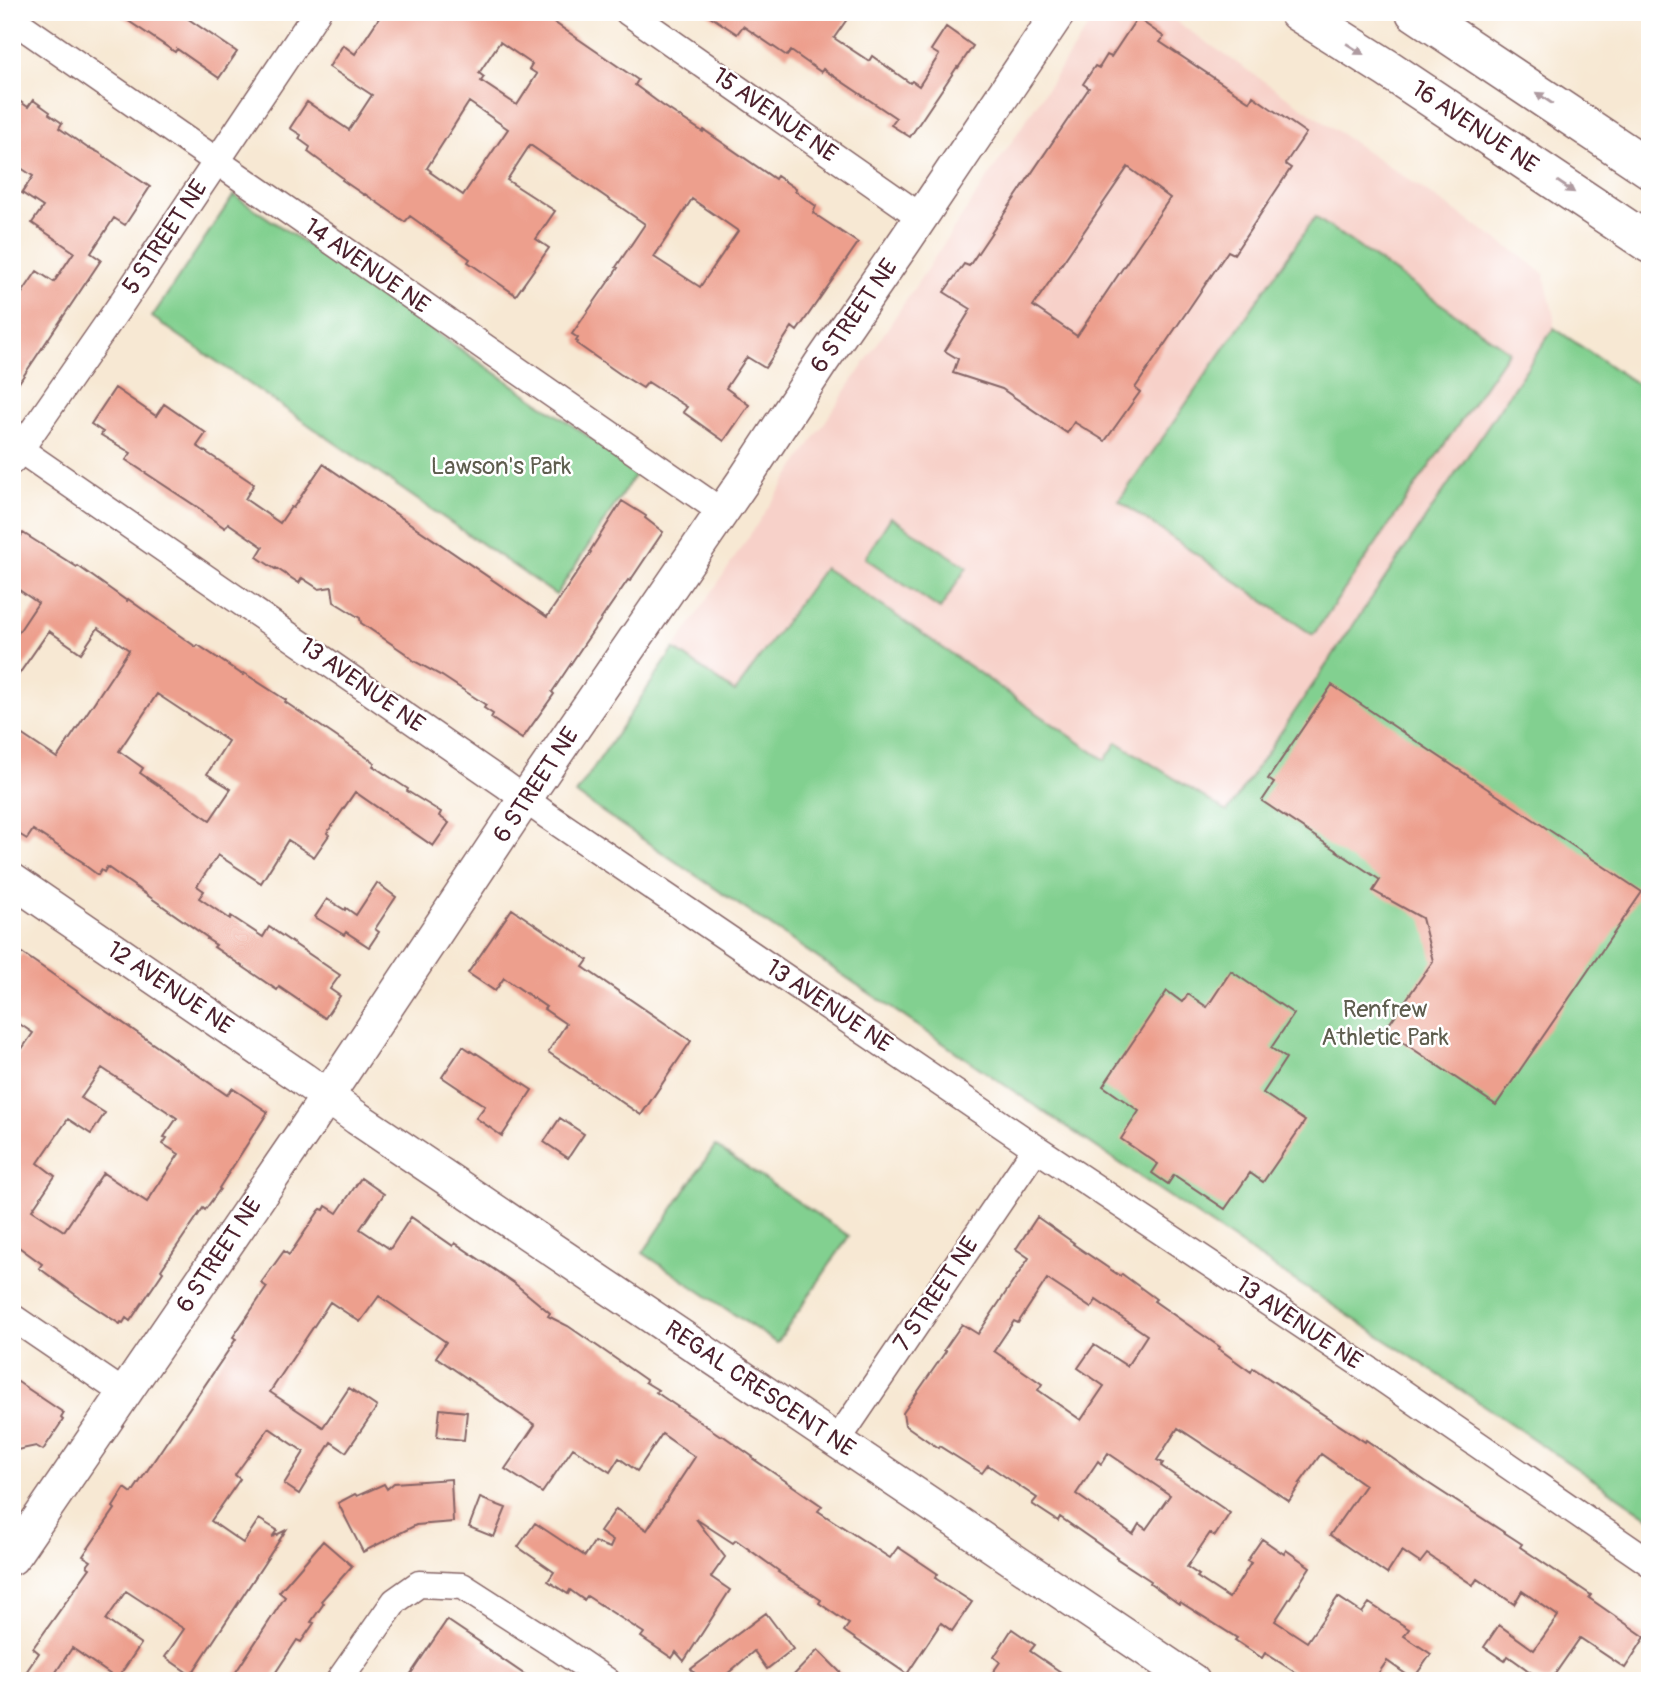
<svg xmlns="http://www.w3.org/2000/svg" width="1662" height="1693" font-family="Pangolin,sans-serif">
<rect width="100%" height="100%" fill="#fff"/>
<filter id="ink" filterUnits="userSpaceOnUse"><feTurbulence type="fractalNoise" baseFrequency=".0143" numOctaves="2"/><feDisplacementMap in="SourceGraphic" scale="14" xChannelSelector="R" yChannelSelector="G"/><feConvolveMatrix kernelMatrix="1 2 1 2 8 2 1 2 1" color-interpolation-filters="sRGB"/></filter>
<filter id="wash" filterUnits="userSpaceOnUse"><feTurbulence type="fractalNoise" baseFrequency=".00686" numOctaves="4" result="noise"/><feDisplacementMap in="SourceGraphic" scale="28" xChannelSelector="R" yChannelSelector="G"/><feGaussianBlur stdDeviation="1.57" result="paint"/><feColorMatrix in="noise" values="0 0 0 0 0 0 0 0 0 0 0 0 0 0 0 0 0 1.4 0 .05"/><feComposite in="paint" operator="in"/></filter>
<g filter="url(#wash)">
<rect width="100%" height="100%" fill="#f7e8d3"/>
<!-- built -->
<path fill="#f7d1c9" d="M 1098,12 L 1162,12 L 1524,258 L 1544,274 L 1554,317 L 1554,328 L 1226,813 L 1117,742 L 1105,760 L 856,588 L 824,569 L 734,693 L 674,649 Z"/>
<!-- green -->
<path fill="#82d090" stroke="#66785e" stroke-width="2" d="M 234,195 L 638,470 L 556,595 L 152,317 Z
M 1315,217 L 1509,351 L 1313,635 L 1119,501 Z
M 1554,328 L 1650,393 L 1650,1518 L 1424,1365 L 1245,1248 L 576,794 L 674,649 L 735,692 L 824,568 L 856,588 L 1105,760 L 1117,742 L 1227,812 Z
M 891,517 L 967,567 L 940,609 L 865,558 Z
M 715,1146 L 849,1236 L 777,1343 L 643,1253 Z"/>
<g id="blocks">
<!-- building -->
<path fill="#ed9f8d" fill-rule="evenodd" d="M 115,12 L 178,12 L 237,52 L 219,78 L 177,49 L 175,52 Z
M 383,12 L 539,12 L 638,80 L 635,85 L 662,105 L 703,132 L 704,130 L 775,179 L 777,176 L 796,189 L 795,191 L 816,206 L 813,213 L 858,243 L 797,331 L 792,327 L 765,368 L 747,357 L 726,388 L 749,405 L 724,441 L 683,412 L 687,407 L 648,382 L 643,388 L 620,374 L 577,344 L 578,342 L 576,341 L 578,338 L 572,334 L 618,268 L 616,267 L 645,224 L 530,145 L 507,180 L 555,211 L 536,239 L 549,248 L 516,295 L 468,262 L 470,259 L 410,216 L 405,222 L 365,194 L 364,195 L 342,180 L 343,178 L 308,152 L 310,147 L 299,139 L 301,135 L 290,128 L 307,102 L 349,130 L 372,95 L 329,67 L 343,45 L 355,54 ZM 500,42 L 532,64 L 529,69 L 537,74 L 517,105 L 481,81 L 484,77 L 479,73 ZM 469,102 L 508,129 L 463,195 L 430,172 L 431,171 L 427,168 ZM 692,199 L 738,231 L 700,287 L 654,257 Z
M 704,12 L 852,12 L 834,38 L 869,61 L 872,56 L 910,83 L 912,81 L 919,86 L 939,55 L 931,50 L 946,27 L 973,46 L 958,68 L 957,67 L 910,137 L 891,125 L 896,118 L 823,69 L 821,72 L 791,51 L 787,56 L 743,26 L 737,34 Z
M 1137,18 L 1164,37 L 1160,42 L 1250,102 L 1253,96 L 1306,133 L 1285,164 L 1291,168 L 1234,254 L 1228,251 L 1135,388 L 1140,392 L 1105,441 L 1074,422 L 1067,433 L 1002,389 L 953,373 L 958,359 L 945,351 L 971,309 L 944,292 L 964,264 L 969,266 L 1089,88 L 1083,84 L 1095,66 L 1099,68 L 1107,55 L 1111,57 ZM 1128,167 L 1170,198 L 1077,336 L 1033,306 Z
M 12,96 L 28,107 L 33,100 L 50,112 L 49,114 L 62,123 L 59,128 L 89,149 L 90,148 L 98,152 L 150,187 L 125,225 L 114,218 L 91,253 L 101,260 L 12,393 L 12,308 L 37,271 L 54,282 L 74,252 L 32,223 L 43,207 L 22,193 L 33,176 L 12,162 Z
M 115,388 L 156,416 L 164,404 L 206,433 L 197,446 L 254,484 L 245,499 L 280,523 L 291,507 L 293,508 L 323,464 L 547,617 L 591,552 L 590,551 L 622,501 L 646,516 L 645,518 L 663,532 L 630,581 L 628,580 L 584,644 L 552,692 L 554,694 L 522,739 L 491,718 L 493,714 L 484,708 L 486,705 L 442,676 L 414,661 L 405,653 L 361,623 L 360,618 L 334,602 L 332,587 L 319,589 L 302,578 L 299,583 L 276,568 L 275,569 L 257,557 L 263,547 L 228,523 L 225,528 L 202,512 L 203,511 L 126,460 L 131,453 L 101,435 L 103,432 L 91,424 Z
M 23,533 L 77,567 L 78,566 L 127,601 L 128,599 L 196,647 L 198,645 L 243,675 L 244,673 L 286,700 L 285,702 L 375,763 L 373,766 L 408,789 L 407,791 L 441,812 L 439,816 L 449,823 L 433,846 L 355,792 L 327,833 L 329,835 L 314,857 L 288,840 L 261,883 L 218,855 L 197,886 L 204,891 L 199,898 L 230,919 L 231,916 L 263,937 L 269,927 L 340,975 L 330,989 L 340,996 L 325,1018 L 279,987 L 277,990 L 214,947 L 216,945 L 207,939 L 208,938 L 107,867 L 104,872 L 101,870 L 98,875 L 83,864 L 84,863 L 33,830 L 27,839 L 12,830 L 12,728 L 57,758 L 129,650 L 98,628 L 81,653 L 49,631 L 12,684 L 12,642 L 38,603 L 12,585 L 12,549 ZM 157,694 L 228,741 L 207,774 L 231,789 L 210,820 L 140,773 L 143,768 L 119,751 Z
M 1332,685 L 1642,892 L 1496,1105 L 1385,1030 L 1433,961 L 1422,918 L 1373,891 L 1380,880 L 1262,801 L 1274,783 L 1268,779 Z
M 377,883 L 396,897 L 375,929 L 379,932 L 369,947 L 346,932 L 344,935 L 315,917 L 327,899 L 345,910 L 346,908 L 356,915 Z
M 512,909 L 588,960 L 583,967 L 691,1041 L 641,1115 L 548,1052 L 566,1024 L 544,1009 L 546,1007 L 504,978 L 495,991 L 468,973 Z
M 22,953 L 227,1095 L 232,1088 L 268,1112 L 219,1188 L 220,1189 L 205,1210 L 203,1208 L 161,1270 L 163,1272 L 130,1321 L 126,1318 L 123,1323 L 121,1322 L 120,1324 L 80,1298 L 39,1268 L 42,1264 L 12,1242 L 12,1063 L 33,1033 L 12,1019 L 12,967 ZM 102,1068 L 177,1118 L 164,1137 L 167,1138 L 163,1144 L 179,1154 L 147,1202 L 103,1173 L 64,1231 L 32,1210 L 55,1176 L 38,1163 L 68,1119 L 91,1134 L 105,1113 L 81,1098 Z
M 1231,971 L 1294,1014 L 1271,1048 L 1286,1058 L 1263,1093 L 1305,1121 L 1263,1182 L 1250,1173 L 1225,1209 L 1174,1175 L 1168,1184 L 1152,1173 L 1158,1164 L 1121,1139 L 1139,1111 L 1103,1086 L 1167,991 L 1182,1002 L 1188,994 L 1207,1007 Z
M 463,1046 L 475,1054 L 476,1053 L 532,1090 L 502,1136 L 476,1118 L 485,1106 L 442,1077 Z
M 560,1118 L 584,1134 L 568,1158 L 544,1142 Z
M 361,1178 L 384,1194 L 360,1229 L 390,1249 L 411,1217 L 453,1246 L 455,1243 L 514,1283 L 550,1313 L 548,1316 L 568,1326 L 603,1350 L 646,1380 L 645,1382 L 658,1390 L 656,1392 L 663,1397 L 721,1436 L 722,1435 L 746,1452 L 753,1457 L 752,1458 L 822,1506 L 818,1511 L 890,1558 L 898,1547 L 938,1574 L 935,1578 L 972,1602 L 952,1631 L 941,1623 L 907,1674 L 844,1631 L 849,1624 L 819,1603 L 821,1600 L 778,1572 L 779,1571 L 736,1540 L 733,1543 L 696,1519 L 725,1557 L 711,1577 L 730,1590 L 684,1661 L 676,1652 L 672,1658 L 641,1637 L 644,1633 L 587,1596 L 584,1600 L 570,1590 L 568,1594 L 548,1581 L 554,1572 L 518,1547 L 535,1523 L 585,1556 L 594,1542 L 610,1548 L 613,1541 L 600,1532 L 616,1509 L 647,1530 L 695,1457 L 662,1434 L 637,1471 L 619,1458 L 610,1472 L 573,1448 L 542,1493 L 505,1469 L 535,1425 L 436,1357 L 446,1342 L 379,1296 L 360,1322 L 330,1302 L 270,1392 L 323,1427 L 349,1388 L 377,1407 L 346,1452 L 331,1442 L 299,1494 L 284,1484 L 304,1452 L 269,1428 L 235,1475 L 240,1479 L 211,1521 L 243,1543 L 259,1519 L 277,1530 L 272,1537 L 286,1530 L 191,1675 L 165,1657 L 184,1629 L 126,1591 L 106,1620 L 141,1644 L 117,1679 L 72,1648 L 50,1681 L 20,1681 L 39,1653 L 33,1648 L 90,1568 L 87,1566 L 91,1561 L 83,1556 L 115,1509 L 113,1507 L 125,1488 L 132,1493 L 236,1339 L 233,1337 L 267,1287 L 261,1283 L 284,1251 L 289,1255 L 319,1211 L 321,1209 L 324,1210 L 326,1206 L 337,1213 Z
M 1037,1217 L 1074,1243 L 1073,1244 L 1120,1276 L 1122,1274 L 1156,1299 L 1154,1301 L 1220,1347 L 1219,1349 L 1251,1372 L 1253,1368 L 1365,1442 L 1366,1440 L 1425,1481 L 1522,1544 L 1520,1547 L 1591,1595 L 1589,1598 L 1645,1637 L 1625,1668 L 1580,1638 L 1550,1681 L 1543,1681 L 1508,1656 L 1505,1661 L 1484,1647 L 1499,1625 L 1534,1650 L 1558,1616 L 1522,1591 L 1514,1604 L 1477,1579 L 1473,1585 L 1427,1554 L 1420,1563 L 1402,1551 L 1387,1574 L 1346,1546 L 1330,1535 L 1365,1485 L 1321,1454 L 1300,1483 L 1301,1483 L 1289,1501 L 1178,1428 L 1157,1460 L 1163,1463 L 1161,1466 L 1230,1513 L 1215,1536 L 1210,1533 L 1187,1567 L 1199,1575 L 1197,1577 L 1229,1598 L 1251,1563 L 1247,1561 L 1262,1539 L 1284,1554 L 1286,1550 L 1310,1567 L 1275,1621 L 1307,1642 L 1338,1597 L 1362,1613 L 1369,1603 L 1409,1629 L 1404,1636 L 1431,1654 L 1413,1679 L 1387,1661 L 1373,1681 L 1314,1681 L 1306,1675 L 1304,1678 L 1265,1653 L 1262,1658 L 1235,1640 L 1237,1638 L 1180,1602 L 1179,1604 L 1150,1583 L 1151,1581 L 1116,1558 L 1117,1557 L 1060,1517 L 1058,1521 L 1032,1504 L 1037,1498 L 988,1465 L 982,1473 L 939,1446 L 938,1448 L 905,1425 L 903,1413 L 946,1351 L 944,1350 L 962,1324 L 978,1334 L 1029,1258 L 1016,1249 ZM 1047,1279 L 1091,1308 L 1096,1300 L 1147,1335 L 1127,1366 L 1094,1345 L 1078,1368 L 1104,1386 L 1081,1420 L 1038,1390 L 1042,1384 L 994,1351 L 1014,1321 L 1018,1323 ZM 1108,1453 L 1170,1495 L 1146,1529 L 1139,1524 L 1133,1534 L 1076,1494 L 1098,1461 L 1101,1464 Z
M 12,1378 L 64,1413 L 61,1418 L 63,1420 L 43,1450 L 36,1446 L 12,1451 Z
M 440,1409 L 467,1412 L 464,1440 L 437,1437 Z
M 451,1479 L 453,1522 L 416,1525 L 363,1552 L 338,1503 L 355,1494 L 357,1496 L 384,1484 L 387,1489 L 394,1483 Z
M 480,1498 L 506,1508 L 494,1537 L 469,1527 Z
M 323,1541 L 352,1566 L 321,1601 L 324,1603 L 311,1622 L 314,1623 L 301,1642 L 297,1640 L 270,1681 L 230,1681 L 285,1597 L 279,1592 Z
M 766,1613 L 793,1649 L 767,1669 L 754,1651 L 719,1681 L 701,1681 L 691,1669 Z
M 447,1620 L 481,1643 L 480,1644 L 534,1681 L 406,1681 Z
M 1012,1629 L 1035,1645 L 1030,1651 L 1074,1681 L 1007,1681 L 993,1672 L 1000,1662 L 994,1657 Z
M 818,1650 L 849,1681 L 788,1681 Z"/>
</g>
</g>
<g filter="url(#ink)">
<use href="#blocks" fill-opacity="0" stroke="#876566" stroke-width="2"/>
<g fill="none" stroke-linecap="round" stroke-linejoin="round">
<defs>
<path id="minor" d="M 628,12 L 921,217
M 12,19 L 722,512
M 12,444 L 504,784 L 548,816 L 1036,1148 L 1377,1375 L 1650,1563
M 12,461 L 117,310 L 317,12
M 12,1317 L 125,1394
M 837,1441 L 1036,1148
M 339,1681 L 395,1601 L 419,1584 L 462,1586 L 560,1649 L 607,1681"/>
<path id="tertiary" d="M 12,880 L 303,1079 L 357,1118 L 1193,1681
M 12,1558 L 310,1122 L 525,799 L 744,480 L 821,363 L 905,241 L 1059,12"/>
<path id="trunk" d="M 1298,12 L 1388,69 L 1650,244
M 1415,12 L 1650,169"/>
</defs>
<!-- minor casing -->
<use href="#minor" stroke="#876566" stroke-width="29"/>
<!-- tertiary casing -->
<use href="#tertiary" stroke="#876566" stroke-width="36"/>
<!-- trunk casing -->
<use href="#trunk" stroke="#876566" stroke-width="41"/>
<!-- minor -->
<use href="#minor" stroke="#fff" stroke-width="26"/>
<!-- tertiary -->
<use href="#tertiary" stroke="#fff" stroke-width="33"/>
<!-- trunk -->
<use href="#trunk" stroke="#fff" stroke-width="38"/>
</g>
<!-- one-way arrows -->
<defs><path id="oneway-solid" d="M-6-.8H1V-3.2L6.5 0L1 3.2V.8H-6Z" transform="scale(1.75)"/></defs>
<g fill="#ae9aa0">
<use href="#oneway-solid" transform="translate(1355 49) rotate(32)"/>
<use href="#oneway-solid" transform="translate(1544 98) rotate(-146)"/>
<use href="#oneway-solid" transform="translate(1566 187) rotate(34)"/>
</g>
</g>
<g text-anchor="middle" dominant-baseline="central" stroke-width="5" stroke-linejoin="round" paint-order="stroke">
<!-- street labels -->
<g font-size="24" fill="#4a1f2b" stroke="#fff">
<text transform="translate(775 115) rotate(35)">15 AVENUE NE</text>
<text transform="translate(1475 127) rotate(34)">16 AVENUE NE</text>
<text transform="translate(165 237) rotate(-56)">5 STREET NE</text>
<text transform="translate(367 266) rotate(35)">14 AVENUE NE</text>
<text transform="translate(854 316) rotate(-55)">6 STREET NE</text>
<text transform="translate(362 685) rotate(35)">13 AVENUE NE</text>
<text transform="translate(536 785) rotate(-56)">6 STREET NE</text>
<text transform="translate(170 988) rotate(34)">12 AVENUE NE</text>
<text transform="translate(829 1006) rotate(34)">13 AVENUE NE</text>
<text transform="translate(219 1255) rotate(-56)">6 STREET NE</text>
<text transform="translate(936 1294) rotate(-56)">7 STREET NE</text>
<text transform="translate(1299 1323) rotate(34)">13 AVENUE NE</text>
<text transform="translate(760 1389) rotate(34)">REGAL CRESCENT NE</text>
</g>
<!-- park labels -->
<g font-size="24" fill="#5e5d4e" stroke="#fff">
<text x="501" y="466">Lawson's Park</text>
<text x="1385" y="1009">Renfrew<tspan x="1385" dy="28">Athletic Park</tspan></text>
</g>
</g>
<!-- margin -->
<rect width="1662" height="1693" fill="none" stroke="#fff" stroke-width="42"/>
</svg>
